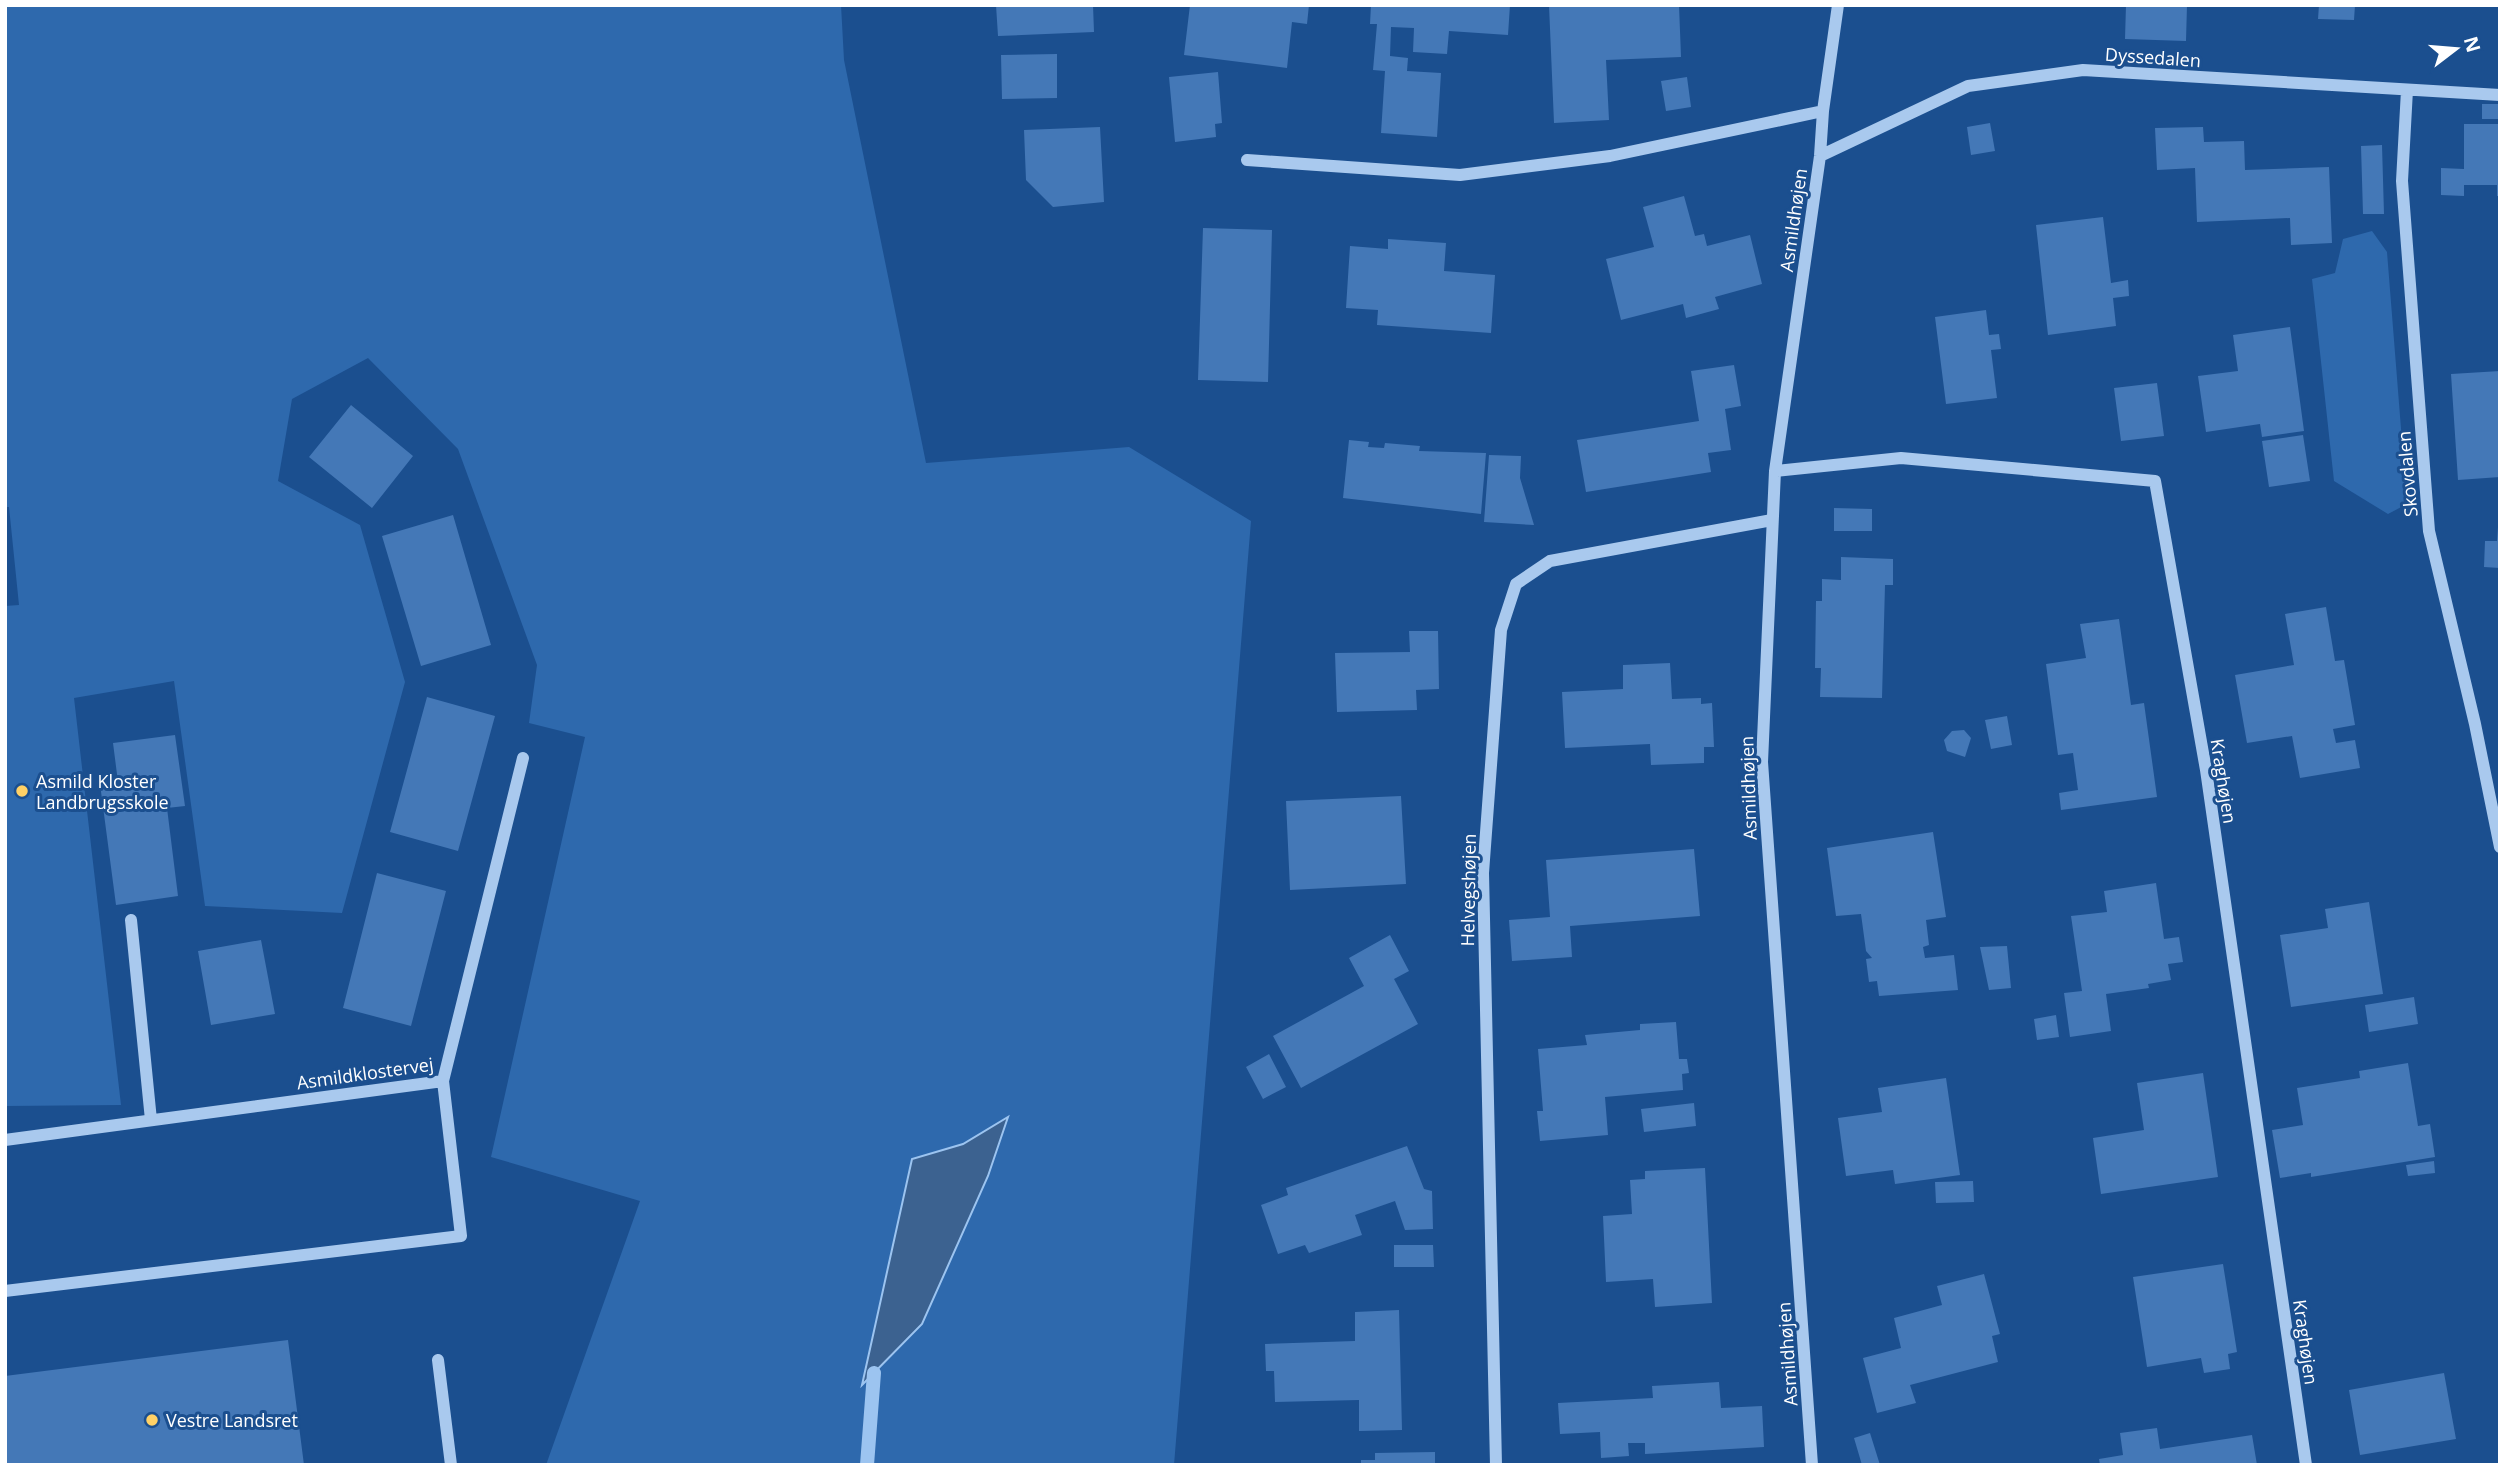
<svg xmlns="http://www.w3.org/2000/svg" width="2505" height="1470" font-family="'Open Sans',sans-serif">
<rect width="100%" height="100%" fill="#1b4f8f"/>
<!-- green -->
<path fill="#2e69ad" d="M 5,5 L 841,5 L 844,60 L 926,463 L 1129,447 L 1251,521 L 1174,1465 L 546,1465 L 640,1201 L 491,1157 L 585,737 L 529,723 L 537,665 L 458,449 L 368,358 L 292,399 L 278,481 L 360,525 L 405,682 L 342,913 L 205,906 L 174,681 L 74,698 L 121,1105 L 5,1106 L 5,606 L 19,605 L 9,507 L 5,507 Z
M 2372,231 L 2387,252 L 2407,504 L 2388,514 L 2334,481 L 2312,279 L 2335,273 L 2343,239 Z"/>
<!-- water -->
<path fill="#3c6290" stroke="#9cc4f0" stroke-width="2" d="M 1008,1117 L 988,1176 L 922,1324 L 862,1385 L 912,1159 L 963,1144 Z"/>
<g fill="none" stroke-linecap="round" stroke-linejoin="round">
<!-- stream -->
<path stroke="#9cc4f0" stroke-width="14" d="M 867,1465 L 874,1373"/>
</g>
<!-- building -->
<path fill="#4478b7" d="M 996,5 L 1093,5 L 1094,32 L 998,36 Z
M 1190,5 L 1220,7 L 1309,5 L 1307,24 L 1292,22 L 1287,68 L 1184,55 Z
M 1371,5 L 1510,5 L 1508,35 L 1449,31 L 1447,54 L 1413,52 L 1414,28 L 1391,27 L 1390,56 L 1408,58 L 1407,71 L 1441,73 L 1437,137 L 1381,133 L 1385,71 L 1373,70 L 1377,24 L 1370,24 Z
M 1549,5 L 1679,5 L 1681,57 L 1606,60 L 1609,120 L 1554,123 Z
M 2126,5 L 2187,5 L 2186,41 L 2125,39 Z
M 2319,5 L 2355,5 L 2354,20 L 2318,19 Z
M 1057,54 L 1057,98 L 1002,99 L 1001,55 Z
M 1218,72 L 1222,123 L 1215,124 L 1216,137 L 1175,142 L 1169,77 Z
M 1687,77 L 1691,107 L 1666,111 L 1661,81 Z
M 2482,104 L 2500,104 L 2500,119 L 2482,119 Z
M 1990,123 L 1995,151 L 1971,155 L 1967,127 Z
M 2464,124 L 2500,124 L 2500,196 L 2497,196 L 2497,185 L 2464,185 L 2464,196 L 2441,195 L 2441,168 L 2464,169 Z
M 1100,127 L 1104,202 L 1053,207 L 1026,180 L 1024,130 Z
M 2203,127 L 2204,142 L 2244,141 L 2245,170 L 2329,167 L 2332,243 L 2291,245 L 2290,218 L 2197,222 L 2195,168 L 2157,170 L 2155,128 Z
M 2382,145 L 2384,214 L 2363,214 L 2361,146 Z
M 1684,196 L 1695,236 L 1704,234 L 1707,246 L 1750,235 L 1762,284 L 1715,297 L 1719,309 L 1686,318 L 1683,304 L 1621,320 L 1606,259 L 1654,247 L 1643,207 Z
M 2103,217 L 2111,283 L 2128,280 L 2129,296 L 2113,298 L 2116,326 L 2048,335 L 2036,225 Z
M 1203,228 L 1272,230 L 1268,382 L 1198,380 Z
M 1388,239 L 1446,243 L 1444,271 L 1495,275 L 1491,333 L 1377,325 L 1378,310 L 1346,308 L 1350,246 L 1388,249 Z
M 1986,310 L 1989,335 L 1999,334 L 2001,349 L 1991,350 L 1997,398 L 1946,404 L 1935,317 Z
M 2290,327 L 2304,431 L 2262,437 L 2260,424 L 2206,432 L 2198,376 L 2238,371 L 2233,335 Z
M 1734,365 L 1741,406 L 1725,409 L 1731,450 L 1708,453 L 1711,472 L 1586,492 L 1577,440 L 1699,421 L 1691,371 Z
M 2500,371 L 2500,477 L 2458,480 L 2451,374 Z
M 2157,383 L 2164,436 L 2121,441 L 2114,388 Z
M 351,405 L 413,456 L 372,508 L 309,457 Z
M 2303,435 L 2310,481 L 2269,487 L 2262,441 Z
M 1349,440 L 1369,442 L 1368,447 L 1384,448 L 1385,443 L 1420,446 L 1419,451 L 1486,453 L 1481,514 L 1343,498 Z
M 1489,455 L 1521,456 L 1520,478 L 1534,525 L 1484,522 Z
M 1834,508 L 1872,509 L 1872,531 L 1834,531 Z
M 453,515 L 491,645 L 421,666 L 382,536 Z
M 2498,527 L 2500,527 L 2500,568 L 2484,567 L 2485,541 L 2497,541 Z
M 1841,557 L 1893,559 L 1893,585 L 1885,585 L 1882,698 L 1820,697 L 1821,668 L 1815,668 L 1816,601 L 1822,601 L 1822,579 L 1841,580 Z
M 2326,607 L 2335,661 L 2344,660 L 2355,725 L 2333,729 L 2336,743 L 2355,740 L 2360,768 L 2300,778 L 2292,736 L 2247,743 L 2235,675 L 2294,665 L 2285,614 Z
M 2119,619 L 2131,705 L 2144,703 L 2157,797 L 2061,810 L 2059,793 L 2078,790 L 2073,753 L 2058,755 L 2046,664 L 2086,658 L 2080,624 Z
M 1409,631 L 1438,631 L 1439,689 L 1416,690 L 1417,710 L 1337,712 L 1335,653 L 1410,652 Z
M 1670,663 L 1672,699 L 1701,698 L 1701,704 L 1712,703 L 1714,747 L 1704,747 L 1704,763 L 1651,765 L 1650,744 L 1565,748 L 1562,692 L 1623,689 L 1623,665 Z
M 427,697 L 495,716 L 458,851 L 390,832 Z
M 2007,716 L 2012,745 L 1991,749 L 1985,720 Z
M 1964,730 L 1971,738 L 1965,757 L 1947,751 L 1944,740 L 1952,731 Z
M 175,735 L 185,806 L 167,808 L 178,896 L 116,905 L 100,784 L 118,782 L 113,743 Z
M 1401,796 L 1406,884 L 1290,890 L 1286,801 Z
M 1933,832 L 1946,917 L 1926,920 L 1929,945 L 1923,947 L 1925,958 L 1954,955 L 1958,990 L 1879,996 L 1877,981 L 1869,982 L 1866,959 L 1872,958 L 1866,951 L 1861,914 L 1836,916 L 1827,848 Z
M 1694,849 L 1700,916 L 1570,926 L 1572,957 L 1512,961 L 1509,920 L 1550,917 L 1546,860 Z
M 377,873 L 446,891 L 411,1026 L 343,1008 Z
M 2156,883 L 2164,939 L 2179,937 L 2183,962 L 2168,964 L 2171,980 L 2148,984 L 2149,988 L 2106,994 L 2111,1031 L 2070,1037 L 2064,993 L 2082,991 L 2071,916 L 2107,912 L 2104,891 Z
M 2369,902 L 2383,994 L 2291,1007 L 2280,935 L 2328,928 L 2325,909 Z
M 1390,935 L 1409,971 L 1394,979 L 1418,1024 L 1301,1088 L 1273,1036 L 1364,986 L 1349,958 Z
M 261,940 L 275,1014 L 211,1025 L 198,951 Z
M 2007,946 L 2011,988 L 1989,990 L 1980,947 Z
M 2414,997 L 2418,1024 L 2369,1032 L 2365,1005 Z
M 2056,1015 L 2059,1037 L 2037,1040 L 2034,1019 Z
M 1676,1022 L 1679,1059 L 1687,1059 L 1689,1073 L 1682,1074 L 1683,1090 L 1605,1097 L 1608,1135 L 1540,1141 L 1537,1111 L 1543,1111 L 1538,1049 L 1587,1045 L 1585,1035 L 1640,1030 L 1640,1024 Z
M 1269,1054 L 1286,1087 L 1263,1099 L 1246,1067 Z
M 2408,1063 L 2418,1126 L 2430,1124 L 2435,1157 L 2311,1177 L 2311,1173 L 2280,1178 L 2272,1130 L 2303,1125 L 2297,1088 L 2360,1078 L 2359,1071 Z
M 2203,1073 L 2218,1177 L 2101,1194 L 2093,1138 L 2144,1130 L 2137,1083 Z
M 1946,1078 L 1960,1175 L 1895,1184 L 1893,1170 L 1846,1176 L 1838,1118 L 1882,1112 L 1878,1088 Z
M 1694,1103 L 1696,1126 L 1644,1132 L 1641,1109 Z
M 1407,1146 L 1424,1189 L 1432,1191 L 1433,1229 L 1405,1230 L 1395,1201 L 1355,1215 L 1362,1235 L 1309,1253 L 1305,1245 L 1278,1254 L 1261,1205 L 1288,1195 L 1286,1188 Z
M 2434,1161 L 2435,1173 L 2408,1176 L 2406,1165 Z
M 1705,1168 L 1712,1303 L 1655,1307 L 1653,1279 L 1606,1282 L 1603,1216 L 1632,1214 L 1630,1180 L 1645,1179 L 1645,1171 Z
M 1973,1181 L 1974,1202 L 1936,1203 L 1935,1182 Z
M 1394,1245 L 1433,1245 L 1434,1267 L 1394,1267 Z
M 2223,1264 L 2237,1352 L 2228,1354 L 2230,1369 L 2204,1373 L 2201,1358 L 2147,1367 L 2133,1277 Z
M 1984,1274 L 2000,1334 L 1992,1336 L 1998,1362 L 1910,1385 L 1916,1403 L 1877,1413 L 1863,1358 L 1901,1348 L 1894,1318 L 1942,1305 L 1937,1286 Z
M 1399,1310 L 1402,1430 L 1359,1431 L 1359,1400 L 1275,1402 L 1274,1371 L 1266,1371 L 1265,1344 L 1355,1341 L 1355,1312 Z
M 288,1340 L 304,1465 L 5,1465 L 5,1376 Z
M 2444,1373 L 2456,1439 L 2360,1455 L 2349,1390 Z
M 1719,1382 L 1721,1408 L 1762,1406 L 1764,1447 L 1645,1454 L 1645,1443 L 1628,1443 L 1629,1456 L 1601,1458 L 1600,1432 L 1560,1434 L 1558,1403 L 1653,1398 L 1652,1386 Z
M 2157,1428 L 2160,1449 L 2252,1435 L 2257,1465 L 2100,1465 L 2099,1459 L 2123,1455 L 2120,1433 Z
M 1870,1433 L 1880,1465 L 1862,1465 L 1854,1438 Z
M 1435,1452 L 1435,1465 L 1361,1465 L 1361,1460 L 1375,1460 L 1375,1453 Z"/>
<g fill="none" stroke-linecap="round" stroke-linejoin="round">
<!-- minor -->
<path stroke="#a9c9ee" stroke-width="12" d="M 2407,90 L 2402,181 L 2429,531 L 2475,724 L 2500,847
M 1820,156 L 1968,86 L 2083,70 L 2500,95
M 1247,160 L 1460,175 L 1610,156 L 1823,111
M 1775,471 L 1901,458 L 2155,481 L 2206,770 L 2306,1465
M 131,920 L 151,1120
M 5,1140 L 443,1081 L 523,758
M 5,1291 L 461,1236 L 443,1081
M 438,1360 L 451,1465
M 1496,1465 L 1483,873 L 1501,630 L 1516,584 L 1550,561 L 1772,520
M 1812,1465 L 1762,762 L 1775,471 L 1820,156 L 1823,111 L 1838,5"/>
</g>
<!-- markers -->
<g fill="#ffd166" stroke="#1b4f8f" stroke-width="2.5">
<circle cx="22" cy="791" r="7"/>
<circle cx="152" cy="1420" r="7"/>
</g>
<g text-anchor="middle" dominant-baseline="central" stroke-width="6" stroke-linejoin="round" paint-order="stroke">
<!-- street labels -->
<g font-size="18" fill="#fff" stroke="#1b4f8f">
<text transform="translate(2153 57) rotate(4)">Dyssedalen</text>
<text transform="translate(1793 220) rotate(-82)">Asmildhøjen</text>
<text transform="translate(2407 474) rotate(-95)">Skovdalen</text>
<text transform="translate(2224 781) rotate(81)">Kraghøjen</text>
<text transform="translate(1748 788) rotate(-92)">Asmildhøjen</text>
<text transform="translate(1468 890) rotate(-89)">Helvegshøjen</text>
<text transform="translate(365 1073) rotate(-8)">Asmildklostervej</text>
<text transform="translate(2306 1342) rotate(82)">Kraghøjen</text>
<text transform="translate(1787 1354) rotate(-94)">Asmildhøjen</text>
</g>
<!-- poi labels -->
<g font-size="18" fill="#fff" stroke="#1b4f8f" text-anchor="start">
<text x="36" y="781">Asmild Kloster<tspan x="36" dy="21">Landbrugsskole</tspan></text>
<text x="166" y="1420">Vestre Landsret</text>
</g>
</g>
<!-- border -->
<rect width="2505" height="1470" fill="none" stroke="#ffffff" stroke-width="14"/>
<!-- north arrow -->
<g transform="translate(2456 49) rotate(74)" stroke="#1b4f8f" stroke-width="5" paint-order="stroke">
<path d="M0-5L12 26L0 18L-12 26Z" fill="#ffffff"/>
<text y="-10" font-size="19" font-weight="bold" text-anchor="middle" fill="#ffffff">N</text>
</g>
</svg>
